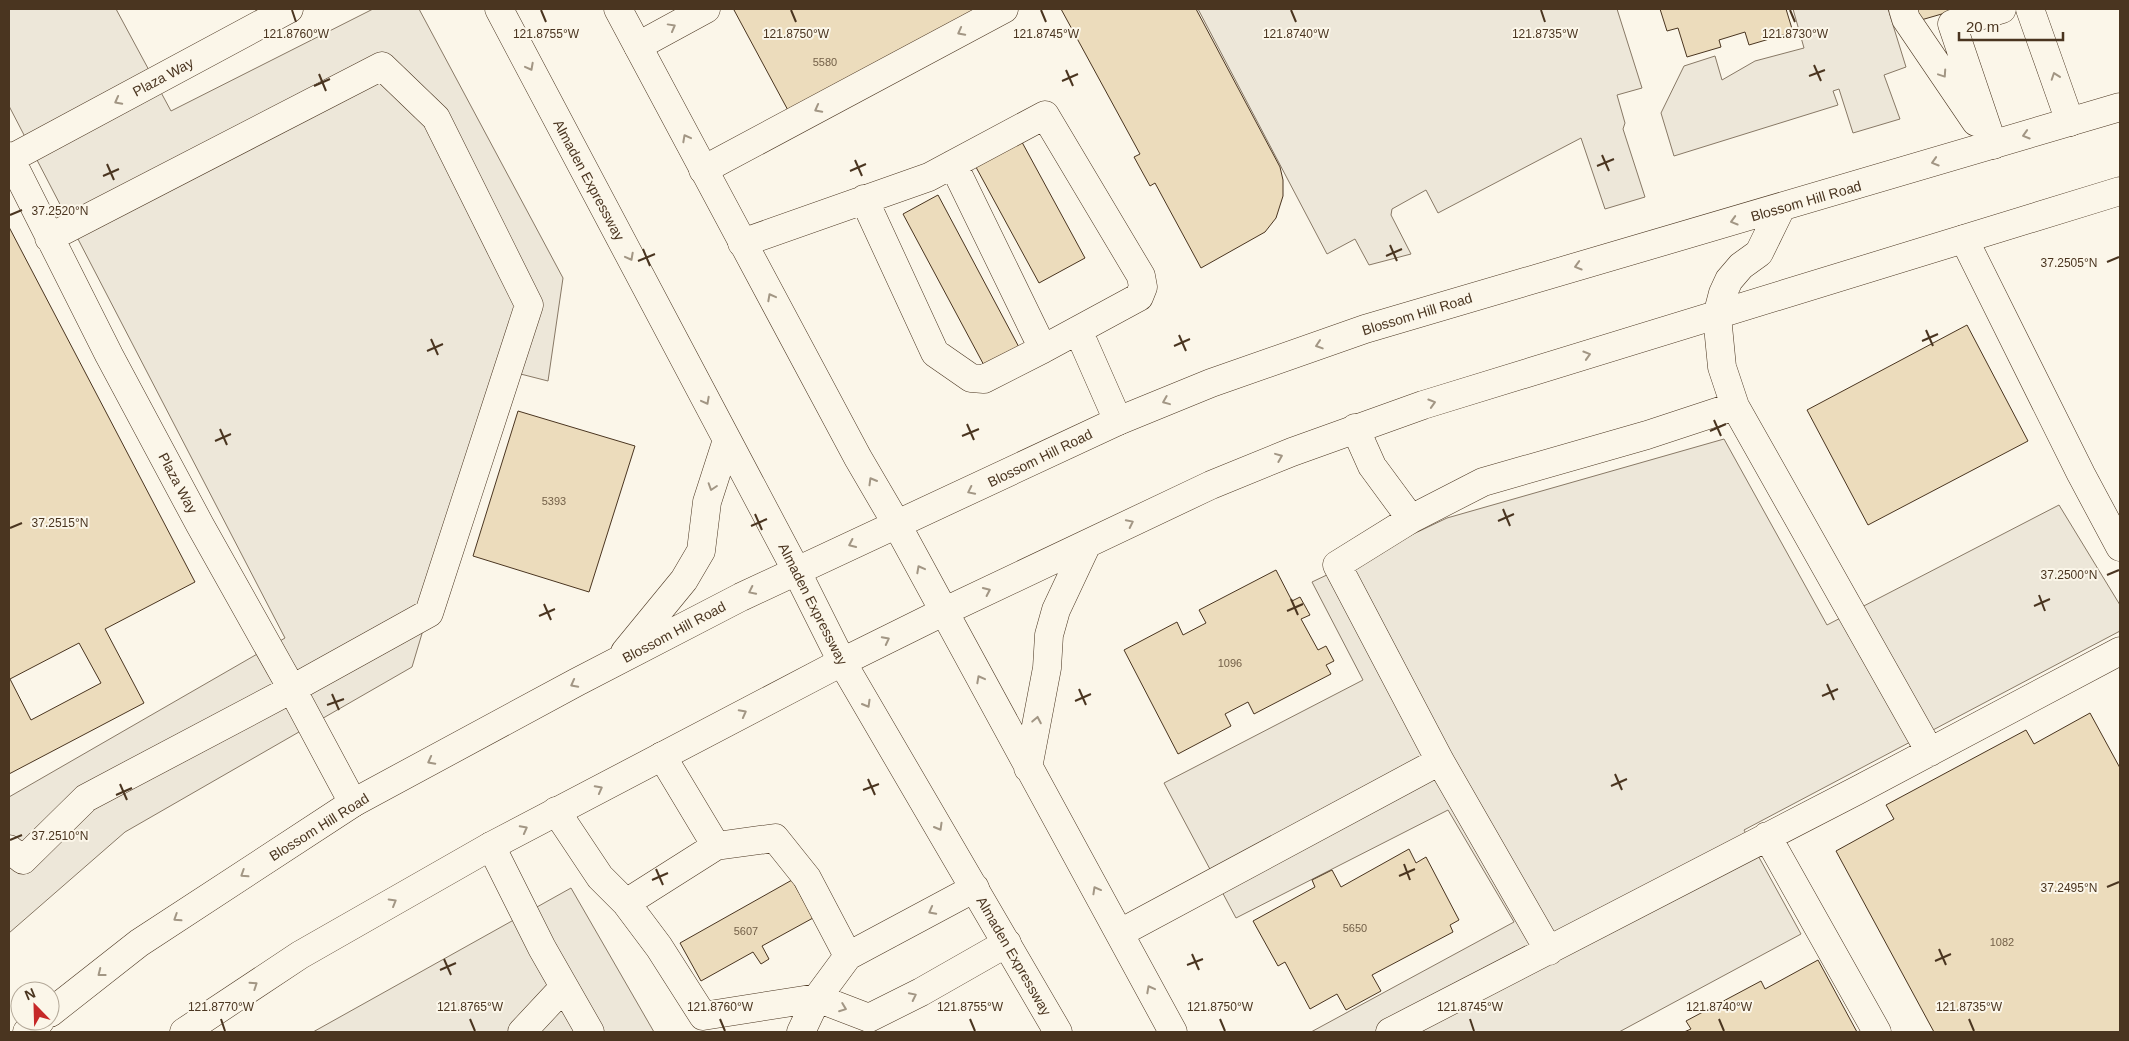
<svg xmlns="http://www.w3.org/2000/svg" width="2129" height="1041" font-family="Helvetica,sans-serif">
<rect width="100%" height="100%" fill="#fbf6e9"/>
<!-- parking -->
<path fill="#ede7d9" stroke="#887966" d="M 9,9 L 116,9 L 171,111 L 373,9 L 419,9 L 563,278 L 548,381 L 501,369 L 412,667 L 125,832 L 9,933 L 9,797 L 285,638 L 9,106 Z
M 1198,9 L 1617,9 L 1642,88 L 1617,95 L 1625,123 L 1623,129 L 1645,197 L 1605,209 L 1581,138 L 1438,213 L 1426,190 L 1392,209 L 1391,215 L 1411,254 L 1369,265 L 1355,239 L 1327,254 Z
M 1793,9 L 1888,9 L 1906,67 L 1884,75 L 1900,119 L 1853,133 L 1839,89 L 1833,91 L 1838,105 L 1674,156 L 1661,113 L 1684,66 L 1715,56 L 1722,80 L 1755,61 L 1804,48 Z
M 1724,439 L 1827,625 L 2059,505 L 2120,605 L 2120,631 L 1744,830 L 1801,934 L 1619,1032 L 1311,1032 L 1514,922 L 1448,810 L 1236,918 L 1164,783 L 1363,680 L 1312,582 L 1447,518 Z
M 571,888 L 654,1032 L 313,1032 Z"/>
<!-- building -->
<path fill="#ecdcbc" stroke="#4a3520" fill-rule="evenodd" d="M 736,9 L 987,9 L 790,114 L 734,10 Z
M 1061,9 L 1196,9 L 1280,167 L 1283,180 L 1283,196 L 1276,218 L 1265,232 L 1201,268 L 1155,183 L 1150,186 L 1134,157 L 1140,154 Z
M 1660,9 L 1786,9 L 1793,32 L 1749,45 L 1745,32 L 1719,40 L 1721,47 L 1687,57 L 1678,28 L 1667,31 Z
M 1917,9 L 1959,9 L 1921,20 Z
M 1017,133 L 1085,258 L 1039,283 L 971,158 Z
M 938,195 L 1021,351 L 986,369 L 903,214 Z
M 9,227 L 195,582 L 105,629 L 144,703 L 9,774 ZM 79,643 L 101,683 L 31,720 L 10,679 Z
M 1967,325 L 2028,441 L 1868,525 L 1807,410 Z
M 518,411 L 635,446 L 589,592 L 473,556 Z
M 1276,570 L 1292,601 L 1300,597 L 1310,615 L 1301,619 L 1318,650 L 1326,646 L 1334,661 L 1326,665 L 1331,674 L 1254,714 L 1248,702 L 1225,714 L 1231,726 L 1178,754 L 1124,650 L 1177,622 L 1183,635 L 1206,623 L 1199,610 Z
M 2090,713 L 2120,768 L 2120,1032 L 1934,1032 L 1836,851 L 1894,819 L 1886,805 L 2026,730 L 2034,744 Z
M 1409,849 L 1416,863 L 1426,857 L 1459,920 L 1450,925 L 1453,932 L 1372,975 L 1381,991 L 1346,1010 L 1337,994 L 1310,1009 L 1285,962 L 1278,966 L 1253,921 L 1315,887 L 1312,880 L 1332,870 L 1341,887 Z
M 792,880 L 813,918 L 762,946 L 769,959 L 761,964 L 753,952 L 701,981 L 680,943 Z
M 1818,960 L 1857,1032 L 1684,1032 L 1691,1029 L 1686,1021 L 1761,981 L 1765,989 Z"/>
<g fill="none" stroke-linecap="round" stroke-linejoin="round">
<defs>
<path id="minor" d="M 1903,9 L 1906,19 L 1976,122
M 2030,9 L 2070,122
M 638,46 L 706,9
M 1993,145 L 1952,24 L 2002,9
M 9,156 L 109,355 L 200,525 L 292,689 L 353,803
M 10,159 L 289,9
M 703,170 L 1004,9
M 864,199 L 935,353 L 971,378 L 984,379 L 1043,349 L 953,164
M 1964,239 L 2081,474 L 2120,547
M 742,243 L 929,177 L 1045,115 L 1141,276 L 1143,287 L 1139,297 L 1043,349
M 1717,316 L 1722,367 L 1735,406 L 1930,752
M 1078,330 L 1118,421
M 1355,428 L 1372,466 L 1411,519
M 662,756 L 716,846
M 556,811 L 600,877 L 626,903 L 716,846 L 775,838 L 807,878 L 848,956
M 1767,836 L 1877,1032
M 491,846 L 542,948 L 590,1032
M 9,849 L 23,860 L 86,798 L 292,689 L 429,613 L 529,305 L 436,118 L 382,66 L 49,238
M 626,903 L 659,947 L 703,1016 L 817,998 L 869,1018 L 921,992 L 1007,943
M 1120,933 L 1440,761
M 1549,951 L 1440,761 L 1337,565 L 1411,519 L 1483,482 L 1647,435 L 1735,406
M 522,1032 L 564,987
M 801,1032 L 817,998 L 848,956 L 975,888
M 1390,1032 L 1856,791 L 2120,651"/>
<path id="major" d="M 499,9 L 796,570 L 842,662 L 1058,1032
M 618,9 L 858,458 L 896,523 L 1173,1032
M 1717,316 L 1723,293 L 1729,280 L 1741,266 L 1759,253 L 1781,208
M 625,652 L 684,580 L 701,551 L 707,502 L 727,440
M 1028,768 L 1047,668 L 1049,635 L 1056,610 L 1087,544
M 50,1013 L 139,943 L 353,803 L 577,682 L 741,597 L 1118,421 L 1211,383 L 1365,329 L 2120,107
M 27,1032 L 40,1021
M 184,1032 L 300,955 L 491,846 L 842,662 L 943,612 L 1211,485 L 1292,452 L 1423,405 L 2120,191"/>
</defs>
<!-- minor casing -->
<use href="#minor" stroke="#4a3520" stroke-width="29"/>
<!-- major casing -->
<use href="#major" stroke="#4a3520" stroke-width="29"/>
<!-- minor -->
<use href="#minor" stroke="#fbf6e9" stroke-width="28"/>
<!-- major -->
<use href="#major" stroke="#fbf6e9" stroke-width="28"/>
</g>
<!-- one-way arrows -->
<defs><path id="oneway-chevron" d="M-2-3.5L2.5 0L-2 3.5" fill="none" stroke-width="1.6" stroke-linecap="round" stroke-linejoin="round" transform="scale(1.25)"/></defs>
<g stroke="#a29684">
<use href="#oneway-chevron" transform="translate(672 27) rotate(-29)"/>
<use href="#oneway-chevron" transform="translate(961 32) rotate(152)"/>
<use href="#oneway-chevron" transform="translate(530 67) rotate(62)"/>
<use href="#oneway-chevron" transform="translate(1943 74) rotate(56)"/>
<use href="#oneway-chevron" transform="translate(2055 76) rotate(-109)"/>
<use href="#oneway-chevron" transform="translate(118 101) rotate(152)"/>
<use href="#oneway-chevron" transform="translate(818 109) rotate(152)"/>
<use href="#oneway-chevron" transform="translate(2026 135) rotate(163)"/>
<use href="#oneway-chevron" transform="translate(686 138) rotate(-118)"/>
<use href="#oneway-chevron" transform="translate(1935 162) rotate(163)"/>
<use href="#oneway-chevron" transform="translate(1734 221) rotate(164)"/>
<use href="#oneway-chevron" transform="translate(630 257) rotate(62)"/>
<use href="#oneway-chevron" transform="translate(1578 266) rotate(164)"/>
<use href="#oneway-chevron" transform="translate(771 297) rotate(-118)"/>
<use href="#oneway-chevron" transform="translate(1319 345) rotate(162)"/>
<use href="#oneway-chevron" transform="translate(1587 355) rotate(-17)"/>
<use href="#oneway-chevron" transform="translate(706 401) rotate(62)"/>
<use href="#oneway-chevron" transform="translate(1166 401) rotate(158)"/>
<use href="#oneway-chevron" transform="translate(1432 403) rotate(-17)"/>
<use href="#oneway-chevron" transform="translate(1279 457) rotate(-22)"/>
<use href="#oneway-chevron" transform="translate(872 481) rotate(-120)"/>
<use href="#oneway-chevron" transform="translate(712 487) rotate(108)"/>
<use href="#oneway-chevron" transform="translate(971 491) rotate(154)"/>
<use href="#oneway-chevron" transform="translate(1130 523) rotate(-26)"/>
<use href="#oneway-chevron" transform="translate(852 544) rotate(155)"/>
<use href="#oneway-chevron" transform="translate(920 569) rotate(-118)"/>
<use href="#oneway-chevron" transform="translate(752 591) rotate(154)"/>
<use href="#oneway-chevron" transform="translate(987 591) rotate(-25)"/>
<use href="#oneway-chevron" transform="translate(886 640) rotate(-27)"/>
<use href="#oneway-chevron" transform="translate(980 679) rotate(-118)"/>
<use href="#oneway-chevron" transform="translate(574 684) rotate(152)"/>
<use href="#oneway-chevron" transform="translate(867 704) rotate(60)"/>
<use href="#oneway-chevron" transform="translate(743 713) rotate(-28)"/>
<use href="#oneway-chevron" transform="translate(1037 720) rotate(-79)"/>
<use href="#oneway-chevron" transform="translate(431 761) rotate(152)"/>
<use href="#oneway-chevron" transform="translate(599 789) rotate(-28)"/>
<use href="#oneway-chevron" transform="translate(939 827) rotate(60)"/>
<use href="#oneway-chevron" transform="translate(524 829) rotate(-28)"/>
<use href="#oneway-chevron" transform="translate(244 874) rotate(147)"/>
<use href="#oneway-chevron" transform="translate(1096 890) rotate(-119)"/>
<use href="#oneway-chevron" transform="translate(393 902) rotate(-30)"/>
<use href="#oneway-chevron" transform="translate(932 911) rotate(152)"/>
<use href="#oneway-chevron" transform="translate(177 918) rotate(147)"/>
<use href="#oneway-chevron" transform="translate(101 973) rotate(142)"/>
<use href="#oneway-chevron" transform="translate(254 985) rotate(-34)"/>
<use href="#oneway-chevron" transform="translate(1150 989) rotate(-118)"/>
<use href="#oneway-chevron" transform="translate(913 996) rotate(-26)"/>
<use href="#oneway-chevron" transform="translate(843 1008) rotate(21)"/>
</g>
<!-- ticks -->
<path fill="none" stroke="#4a3520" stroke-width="2" d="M 292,10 L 296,22M 541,10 L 546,22M 791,10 L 796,22M 1041,10 L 1046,22M 1291,10 L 1296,22M 1541,10 L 1545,22M 1790,10 L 1795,22M 1814,65 L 1821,81M 1066,70 L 1073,86M 319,74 L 326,91M 1809,76 L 1825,70M 1062,81 L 1078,74M 314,86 L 330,79M 1602,155 L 1609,171M 855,160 L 862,176M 107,164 L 114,180M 1597,166 L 1614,159M 850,171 L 866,164M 103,176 L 119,169M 10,215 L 22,210M 1390,245 L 1397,261M 643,249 L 650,266M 1386,256 L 1402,249M 638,261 L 655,254M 2107,262 L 2119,257M 1926,330 L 1933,346M 1179,335 L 1186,351M 431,339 L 438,355M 1922,341 L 1938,334M 1174,346 L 1190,339M 427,351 L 443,344M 1714,420 L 1721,436M 967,424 L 974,440M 220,429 L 227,445M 1710,431 L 1726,424M 962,436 L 979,429M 215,441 L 231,434M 1503,509 L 1510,526M 755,514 L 762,530M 1498,521 L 1514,514M 751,526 L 767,519M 10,528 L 22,523M 2107,575 L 2119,570M 2039,595 L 2045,611M 1291,599 L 1298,615M 544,604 L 551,620M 2034,606 L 2050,599M 1287,611 L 1303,604M 539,616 L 555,609M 1827,684 L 1834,700M 1079,689 L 1086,705M 332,694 L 339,710M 1822,696 L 1838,689M 1075,701 L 1091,694M 327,705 L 344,699M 1615,774 L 1622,790M 868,779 L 875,795M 120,784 L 127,800M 1611,786 L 1627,779M 863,790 L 879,784M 116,795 L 132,788M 10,840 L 22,835M 1404,864 L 1410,880M 656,869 L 663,885M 1399,876 L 1415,869M 652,880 L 668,873M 2107,887 L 2119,882M 1939,949 L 1946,965M 1192,954 L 1199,970M 444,959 L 451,975M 1935,961 L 1951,954M 1187,965 L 1203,959M 440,970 L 456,963M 221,1019 L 225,1031M 470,1019 L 475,1031M 720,1019 L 725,1031M 970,1019 L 975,1031M 1220,1019 L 1225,1031M 1470,1019 L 1474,1031M 1719,1019 L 1724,1031M 1969,1019 L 1974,1031"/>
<g text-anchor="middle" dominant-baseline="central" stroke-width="4" stroke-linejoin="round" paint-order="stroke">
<!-- number labels -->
<g font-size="11" fill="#725f47">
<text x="825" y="62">5580</text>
<text x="554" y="501">5393</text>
<text x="1230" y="663">1096</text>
<text x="1355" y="928">5650</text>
<text x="746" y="931">5607</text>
<text x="2002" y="942">1082</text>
</g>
<!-- street labels -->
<g font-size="14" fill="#4a3520" stroke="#fbf6e9">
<text transform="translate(163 77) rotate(-28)">Plaza Way</text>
<text transform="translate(589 180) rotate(62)">Almaden Expressway</text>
<text transform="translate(1806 201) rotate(-16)">Blossom Hill Road</text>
<text transform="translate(1417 314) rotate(-17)">Blossom Hill Road</text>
<text transform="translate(1040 458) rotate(-26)">Blossom Hill Road</text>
<text transform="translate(178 483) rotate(62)">Plaza Way</text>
<text transform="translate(813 604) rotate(63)">Almaden Expressway</text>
<text transform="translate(674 632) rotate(-28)">Blossom Hill Road</text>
<text transform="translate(319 827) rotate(-32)">Blossom Hill Road</text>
<text transform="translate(1014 956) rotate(60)">Almaden Expressway</text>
</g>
</g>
<g font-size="12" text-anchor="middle" fill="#4a3520" stroke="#fbf6e9" stroke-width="4" stroke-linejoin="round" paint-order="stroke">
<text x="296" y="38">121.8760°W</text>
<text x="546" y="38">121.8755°W</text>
<text x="796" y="38">121.8750°W</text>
<text x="1046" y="38">121.8745°W</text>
<text x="1296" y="38">121.8740°W</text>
<text x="1545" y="38">121.8735°W</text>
<text x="1795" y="38">121.8730°W</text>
<text x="60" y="215">37.2520°N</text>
<text x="2069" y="267">37.2505°N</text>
<text x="60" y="527">37.2515°N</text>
<text x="2069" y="579">37.2500°N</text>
<text x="60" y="840">37.2510°N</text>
<text x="2069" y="892">37.2495°N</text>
<text x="221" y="1011">121.8770°W</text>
<text x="470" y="1011">121.8765°W</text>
<text x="720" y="1011">121.8760°W</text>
<text x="970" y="1011">121.8755°W</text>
<text x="1220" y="1011">121.8750°W</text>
<text x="1470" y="1011">121.8745°W</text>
<text x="1719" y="1011">121.8740°W</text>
<text x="1969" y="1011">121.8735°W</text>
</g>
<!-- border -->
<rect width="2129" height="1041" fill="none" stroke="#4a3520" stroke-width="20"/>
<!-- north arrow -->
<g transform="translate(35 1006) rotate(337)"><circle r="24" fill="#fbf6e9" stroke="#b4a999"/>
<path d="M0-4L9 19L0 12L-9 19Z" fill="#c62828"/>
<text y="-8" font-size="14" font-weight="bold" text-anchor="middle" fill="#4a3520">N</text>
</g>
<!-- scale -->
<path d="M1959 32v8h104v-8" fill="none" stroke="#4a3520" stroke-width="2.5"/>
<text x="1966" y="32" font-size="15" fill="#4a3520" stroke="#fbf6e9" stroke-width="4" paint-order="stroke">20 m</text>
</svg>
